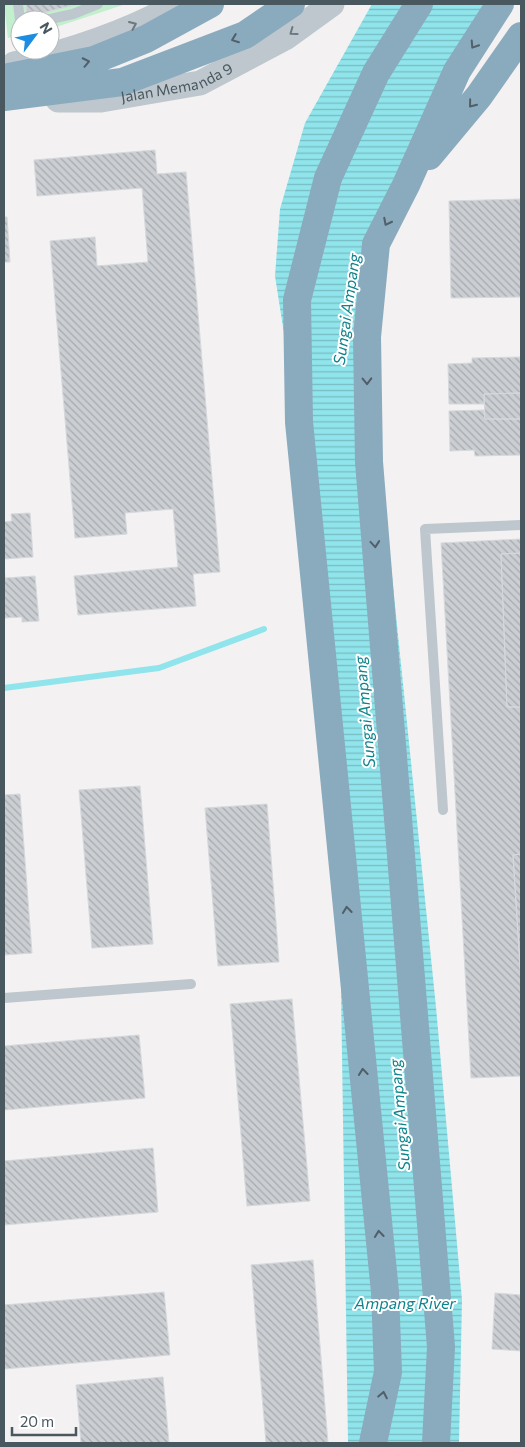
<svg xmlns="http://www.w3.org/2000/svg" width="525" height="1447" font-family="Commissioner,sans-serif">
<defs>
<pattern id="water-rules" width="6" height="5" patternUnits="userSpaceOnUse" patternTransform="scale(1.25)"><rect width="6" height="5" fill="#90e4eb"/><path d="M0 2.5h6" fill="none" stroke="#78bcc2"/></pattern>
<pattern id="building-back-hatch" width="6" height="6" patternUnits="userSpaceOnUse" patternTransform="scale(1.25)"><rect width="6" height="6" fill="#cbcfd3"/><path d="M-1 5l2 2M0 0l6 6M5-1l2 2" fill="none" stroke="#a7abae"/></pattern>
</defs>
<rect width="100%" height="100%" fill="#f3f1f1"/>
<!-- pitch -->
<path fill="#c2efcd" d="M 4,4 L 126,4 L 50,29 L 50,20 L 20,20 L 20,36 L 8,38 Z"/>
<!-- water -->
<path fill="url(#water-rules)" d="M 372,4 L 488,4 L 463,44 L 407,149 L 378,244 L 377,429 L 436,1007 L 462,1300 L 459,1443 L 348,1443 L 336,666 L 275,276 L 280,209 L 305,123 Z"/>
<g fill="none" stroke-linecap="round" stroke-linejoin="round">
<!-- stream -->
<path stroke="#90e4eb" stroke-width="6" d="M 4,688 L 159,668 L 264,629"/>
</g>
<!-- building -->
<path fill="url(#building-back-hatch)" stroke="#d5d8dc" d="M 26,4 L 78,4 L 27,17 Z
M 26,4 L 78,4 L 27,17 Z
M 155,150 L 157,174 L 186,172 L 220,572 L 193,574 L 196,606 L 78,615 L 74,576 L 178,567 L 173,509 L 125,513 L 127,534 L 75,538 L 50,241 L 95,237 L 97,266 L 148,262 L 142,188 L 37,196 L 34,160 Z
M 521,199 L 521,297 L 451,298 L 449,201 Z
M 4,217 L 7,217 L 10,262 L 4,262 Z
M 521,357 L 521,393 L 484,394 L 484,404 L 449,404 L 448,364 L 472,363 L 472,358 Z
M 521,393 L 521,419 L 485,419 L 484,394 Z
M 484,410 L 485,419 L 521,419 L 521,455 L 475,456 L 474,450 L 450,451 L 449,411 Z
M 30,513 L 33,557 L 4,559 L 4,522 L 12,521 L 11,514 Z
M 521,539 L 521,553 L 501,554 L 507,707 L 521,707 L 521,854 L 513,855 L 521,981 L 521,1076 L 471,1078 L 441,543 Z
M 521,553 L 521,707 L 507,707 L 501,554 Z
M 4,568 L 5,578 L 35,576 L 39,621 L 22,622 L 22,617 L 4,618 Z
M 140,786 L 153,944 L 92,948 L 79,790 Z
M 20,794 L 32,953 L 4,955 L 4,795 Z
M 267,804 L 279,962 L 218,966 L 205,808 Z
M 521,854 L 521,981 L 513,855 Z
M 292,999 L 310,1201 L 247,1206 L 230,1004 Z
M 139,1035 L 145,1098 L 4,1110 L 4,1046 Z
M 153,1148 L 158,1212 L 4,1225 L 4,1161 Z
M 313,1260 L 328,1443 L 266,1443 L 251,1265 Z
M 164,1292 L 170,1355 L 4,1369 L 4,1305 Z
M 495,1293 L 521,1295 L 521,1351 L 492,1349 Z
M 163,1377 L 169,1443 L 81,1443 L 76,1385 Z"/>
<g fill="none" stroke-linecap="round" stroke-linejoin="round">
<!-- service -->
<path stroke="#bdc7cd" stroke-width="10" d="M 18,4 L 20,20
M 46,20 L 73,14 L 98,4
M 443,810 L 425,529 L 521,525
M 4,998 L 191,984"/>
<!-- tertiary -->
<g stroke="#bdc7cd" stroke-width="25">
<path d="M 14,64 C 65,53 132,31 177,4"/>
<path id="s1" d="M 58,100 L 101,100 L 200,83 L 285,38 L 332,4"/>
</g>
<!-- motorway -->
<path stroke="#8aaabe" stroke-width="28" d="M 4,78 L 94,60 L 146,39 L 210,4
M 4,97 L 122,82 L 245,35 L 291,4
M 429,156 L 479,96 L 521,36
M 373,1443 L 388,1372 L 385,1292 L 299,422 L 297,300 L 328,178 L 376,73 L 419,4
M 436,1443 L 441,1347 L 369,462 L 367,337 L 376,244 L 406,185 L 457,71 L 500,4"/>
</g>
<!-- one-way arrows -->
<defs><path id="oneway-chevron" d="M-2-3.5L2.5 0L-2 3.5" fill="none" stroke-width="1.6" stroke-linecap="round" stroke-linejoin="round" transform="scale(1.25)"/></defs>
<g stroke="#6c797f">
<use href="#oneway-chevron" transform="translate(133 25) rotate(-23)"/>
<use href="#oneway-chevron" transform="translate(293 32) rotate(144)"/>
</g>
<g stroke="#505f68">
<use href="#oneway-chevron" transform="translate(235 39) rotate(159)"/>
<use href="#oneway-chevron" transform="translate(474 45) rotate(123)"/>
<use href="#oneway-chevron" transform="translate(86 62) rotate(-12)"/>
<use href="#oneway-chevron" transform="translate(472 104) rotate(129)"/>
<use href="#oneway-chevron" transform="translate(387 222) rotate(117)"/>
<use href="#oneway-chevron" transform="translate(367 381) rotate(89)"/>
<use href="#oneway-chevron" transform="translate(375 544) rotate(85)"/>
<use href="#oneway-chevron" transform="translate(347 910) rotate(-96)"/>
<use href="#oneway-chevron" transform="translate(363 1072) rotate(-96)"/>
<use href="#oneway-chevron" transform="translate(379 1234) rotate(-96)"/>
<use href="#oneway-chevron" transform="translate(383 1395) rotate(-79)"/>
</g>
<g text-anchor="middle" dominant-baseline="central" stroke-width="4" stroke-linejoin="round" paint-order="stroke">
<!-- street labels -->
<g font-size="15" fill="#49575e" stroke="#fff">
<text stroke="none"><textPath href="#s1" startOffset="121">Jalan Memanda 9</textPath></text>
</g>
<!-- water labels -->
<g font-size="16" font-style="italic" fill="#0f838c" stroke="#fff">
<text transform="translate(346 309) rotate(-82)">Sungai Ampang</text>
<text transform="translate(364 712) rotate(-95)">Sungai Ampang</text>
<text transform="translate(399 1115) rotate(-95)">Sungai Ampang</text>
<text x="405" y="1302">Ampang River</text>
</g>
</g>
<!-- border -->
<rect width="525" height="1447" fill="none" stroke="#49575e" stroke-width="10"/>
<!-- north arrow -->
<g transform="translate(35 35) rotate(58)"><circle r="24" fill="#ffffff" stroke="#b6bcbf"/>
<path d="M0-4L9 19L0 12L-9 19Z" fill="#1d8de1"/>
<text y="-8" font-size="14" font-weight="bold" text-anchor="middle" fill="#49575e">N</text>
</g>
<!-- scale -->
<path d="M12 1427v8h64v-8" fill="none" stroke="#49575e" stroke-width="2.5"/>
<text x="20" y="1427" font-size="15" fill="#49575e" stroke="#ffffff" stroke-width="4" paint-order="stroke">20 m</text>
</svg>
